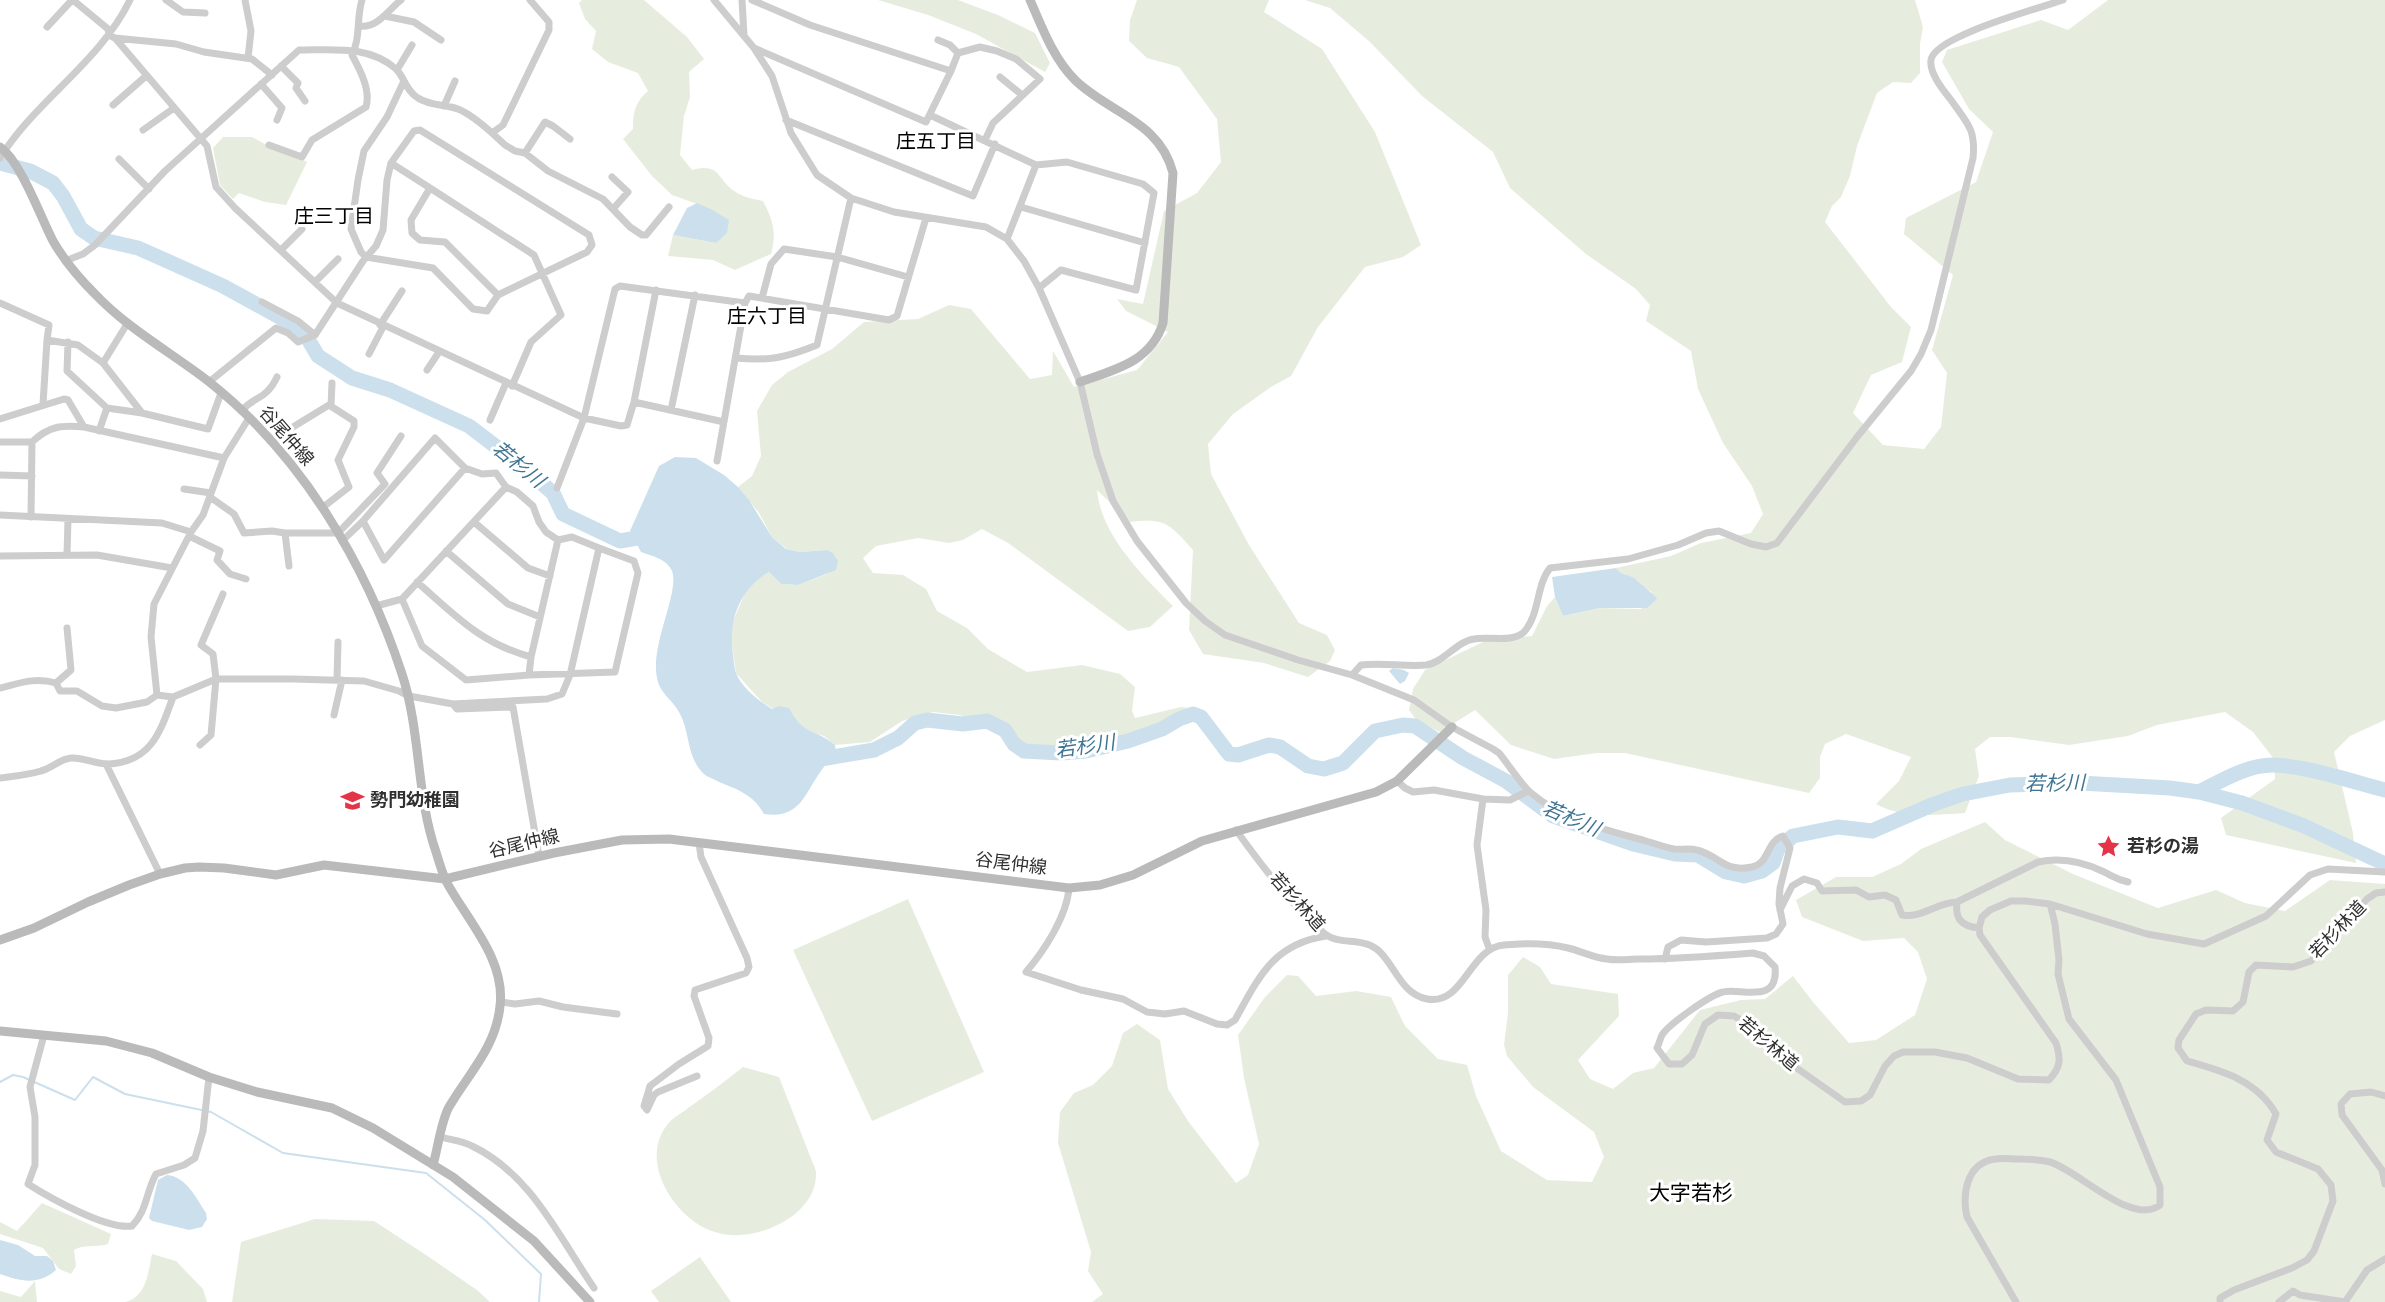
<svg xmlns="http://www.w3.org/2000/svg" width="2385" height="1302" font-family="'Source Sans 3','Noto Sans JP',sans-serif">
<rect width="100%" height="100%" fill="#fff"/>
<!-- green -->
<path fill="#e7edde" d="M 582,0 L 644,0 L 687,37 L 704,59 L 689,72 L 690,97 L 684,116 L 680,155 L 692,170 C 723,162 715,181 739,194 C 746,198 755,199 763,201 C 773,220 777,233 771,254 L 735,270 L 713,260 L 668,256 L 673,235 L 716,243 L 711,209 L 672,195 L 652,176 L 623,139 L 633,129 C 633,113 635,102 648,91 L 638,73 L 608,62 L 592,49 L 596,31 L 585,19 L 579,3 Z
M 878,0 L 958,0 L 998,15 L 1035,33 L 1050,63 L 1045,72 L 976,34 L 928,15 Z
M 1137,0 L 1269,0 L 1264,12 L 1322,49 L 1375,132 L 1421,245 L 1403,257 L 1365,267 L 1318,327 L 1291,376 L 1271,387 L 1233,414 L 1208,444 L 1211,474 L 1249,545 L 1299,623 L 1327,635 L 1335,650 L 1330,661 L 1308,677 L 1264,663 L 1203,654 L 1189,630 L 1193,550 C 1169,524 1166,518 1130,522 L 1097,490 C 1101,535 1142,575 1173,606 L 1150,627 L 1128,631 L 1008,543 L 982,529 L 963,540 L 949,543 L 918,538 L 876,546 L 863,558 L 873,573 L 903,575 L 926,589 L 937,611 L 967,628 L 988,649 L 1027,672 L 1082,665 L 1120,674 L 1135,687 L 1132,711 L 1135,718 L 1181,707 L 1191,708 L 1172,730 L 1089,756 L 1010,748 L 1000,736 L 960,715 L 933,712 L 902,721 L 870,742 L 835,745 L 824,736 L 811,732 L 762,702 L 736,673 L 731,639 L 731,626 L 746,590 L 758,579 L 769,572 L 781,584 L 798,585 L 827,574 L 827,550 L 800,552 L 787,549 L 772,537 L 759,513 L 738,487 L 752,476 L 761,456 L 757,411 L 772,385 L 788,372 L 832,349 L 864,322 L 918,319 L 949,305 L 971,309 L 1030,379 L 1052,375 L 1053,351 L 1074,387 L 1137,370 L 1168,332 L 1126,311 L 1117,299 L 1143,304 L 1164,211 L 1197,193 L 1221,162 L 1217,119 L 1179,67 L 1147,58 L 1129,41 L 1130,20 Z
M 1305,0 L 1915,0 L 1923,27 L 1920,44 L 1920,73 L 1911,83 L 1893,82 L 1877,93 L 1857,146 L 1850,176 L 1841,197 L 1832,206 L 1825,222 L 1891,307 L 1911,327 L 1902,362 L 1871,375 L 1853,413 L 1883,445 L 1924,449 L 1941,427 L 1947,373 L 1932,350 L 1953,275 L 1904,234 L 1906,218 L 1976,182 L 1993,132 L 1969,109 L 1942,62 L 1947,50 L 2041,20 L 2068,30 L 2108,0 L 2385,0 L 2385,720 L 2350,736 L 2334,752 L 2353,833 L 2356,863 L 2226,835 L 2221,818 L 2275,779 L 2274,759 L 2253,732 L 2225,712 L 2157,725 L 2128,736 L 2069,745 L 2010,737 L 1990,737 L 1975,749 L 1979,776 L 1965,813 C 1934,815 1903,819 1876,804 L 1899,781 L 1911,757 L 1846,734 L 1825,744 L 1820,757 L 1820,778 L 1809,793 L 1625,753 L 1597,753 L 1554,759 L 1511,745 L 1475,710 L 1440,732 L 1417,721 L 1409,710 L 1413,689 L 1425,670 L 1485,641 L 1532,636 L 1547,606 L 1555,597 L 1563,616 L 1600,608 L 1641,609 L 1652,592 C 1645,588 1641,583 1635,579 C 1627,574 1621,575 1616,568 L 1671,556 L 1701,543 L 1751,533 L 1763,514 L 1752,486 L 1723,443 L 1698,389 L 1691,351 L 1646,321 L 1650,305 L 1636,289 L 1586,254 L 1510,188 L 1493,152 L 1422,96 L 1370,42 L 1330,8 Z
M 223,137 L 252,137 L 270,147 L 284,150 L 307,162 L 286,205 L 265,202 L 239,193 L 233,199 L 220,185 L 213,148 Z
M 1985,822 L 2005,840 L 2073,874 L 2158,908 L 2216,890 L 2245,903 L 2285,911 L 2330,880 L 2385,884 L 2385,1302 L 1092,1302 L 1103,1294 L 1088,1271 L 1091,1252 L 1058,1143 L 1060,1112 L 1074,1093 L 1093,1085 L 1112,1066 L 1123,1033 L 1137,1024 L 1160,1040 L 1168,1089 L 1188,1121 L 1236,1183 L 1248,1175 L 1259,1144 L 1244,1078 L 1238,1035 L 1265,997 L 1287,975 L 1298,976 L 1316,996 L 1356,991 L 1391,997 L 1405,1026 L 1438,1059 L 1467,1065 L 1476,1096 L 1501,1151 L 1547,1180 L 1592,1182 L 1604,1157 L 1594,1132 L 1533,1087 L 1507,1056 L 1504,1045 L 1508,1013 L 1508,975 L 1523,957 L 1540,967 L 1551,984 L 1618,994 L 1619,1016 L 1578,1060 L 1590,1079 L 1613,1089 L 1633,1073 L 1654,1068 L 1700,1010 L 1741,1000 L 1765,999 L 1793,976 L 1813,1002 L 1849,1043 L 1876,1040 L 1915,1015 L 1927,979 L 1918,952 L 1904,938 L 1863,941 L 1802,917 L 1796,900 L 1836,877 L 1872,877 L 1901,864 L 1921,849 Z
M 908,899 L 984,1072 L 872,1121 L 793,950 Z
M 743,1067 L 779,1077 L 816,1171 C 817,1189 809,1202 795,1214 C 772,1232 738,1242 709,1230 C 673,1215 639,1161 667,1125 C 672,1118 682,1113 688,1108 C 707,1095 725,1081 743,1067 Z
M 42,1203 L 111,1234 L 108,1244 C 96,1248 83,1244 74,1250 L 76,1266 L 71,1274 L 59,1269 L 43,1248 L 0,1234 L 0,1222 L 17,1231 Z
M 315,1219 L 374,1221 L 426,1255 L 477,1290 L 490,1302 L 232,1302 L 241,1242 Z
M 152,1254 L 176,1261 L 203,1289 L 207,1302 L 125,1302 C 147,1297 148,1272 152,1254 Z
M 700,1257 L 731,1302 L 659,1302 L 651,1291 Z
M 35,1281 L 37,1302 L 0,1302 L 0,1291 L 21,1297 Z"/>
<!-- water -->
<path fill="#cbe0ec" d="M 697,203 L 711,209 L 729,220 L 727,233 L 716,243 L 673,235 L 687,208 Z
M 675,457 L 696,458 L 724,475 L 738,487 L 749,500 L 772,537 L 786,549 L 800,552 L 827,550 L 833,553 L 838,561 L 836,570 L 798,585 L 781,584 L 769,572 C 738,590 728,622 733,655 C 734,661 734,668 736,673 C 742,688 759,701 772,709 L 779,706 L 789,708 C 803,736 815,728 835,745 L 836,752 C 831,759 825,765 821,771 C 804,794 801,819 764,814 C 753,794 738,790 717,781 C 714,779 708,777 705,775 C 685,757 691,732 679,712 C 672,699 660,694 657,678 C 650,645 680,592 672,571 C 667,559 652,556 641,552 L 630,531 L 659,466 Z
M 1616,568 C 1621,575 1627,574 1634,578 C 1639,582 1654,594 1657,599 L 1647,608 L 1600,608 L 1563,616 L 1555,597 L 1552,577 Z
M 1393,668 L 1404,670 L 1409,673 L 1405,681 L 1400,684 L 1389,671 Z
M 167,1175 C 187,1177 196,1198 206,1213 L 207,1219 L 202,1227 L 189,1230 L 152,1221 L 149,1218 L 158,1180 Z
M 0,1240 L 18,1245 L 35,1256 L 47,1256 L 53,1261 L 56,1270 C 38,1286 20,1281 0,1274 Z"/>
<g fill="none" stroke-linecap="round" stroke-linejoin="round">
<!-- stream -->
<path stroke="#cbe0ec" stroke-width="2" d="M 0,1082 L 13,1075 L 23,1077 L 75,1100 L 93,1077 L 125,1094 L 211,1112 L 283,1153 L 426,1173 L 485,1220 L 541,1274 L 539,1302"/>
<!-- river -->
<path stroke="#cbe0ec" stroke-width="15" d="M 0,163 L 30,171 L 53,183 L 63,196 L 81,229 L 94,238 L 138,248 L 223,286 L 283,319 L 305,334 L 318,356 L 352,378 L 390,390 L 469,426 L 524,468 L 553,493 L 563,514 L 620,541 L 643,537 L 650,531
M 815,760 L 874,750 L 898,738 L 915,723 L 927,720 L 963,724 L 987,721 L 1005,730 L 1014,744 L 1024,751 L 1061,753 L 1086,751 L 1128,741 L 1162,729 L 1179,719 L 1193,714 L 1201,717 L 1229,754 L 1238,755 L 1269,745 L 1280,747 L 1308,766 L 1324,769 L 1343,763 L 1375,731 L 1403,725 L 1415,726 L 1463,758 L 1506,781 L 1553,816 L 1633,844 L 1675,854 L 1698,855 L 1726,872 L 1744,876 L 1762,871 L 1773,863 L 1778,849 L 1793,836 L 1838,827 L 1872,831 L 1934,804 L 1963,794 L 2010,785 L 2080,783 L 2170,788 L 2199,792 L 2242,803 L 2304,826 L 2385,864
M 2199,792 C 2221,781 2247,765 2272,765 C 2303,765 2354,782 2385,790"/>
<!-- street -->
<path stroke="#cdcdcd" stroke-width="7" d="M 73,0 L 108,29 L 109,35 L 115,38 L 176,44 L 204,52 L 252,59 L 272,75
M 166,0 L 183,12 L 205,13
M 245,0 L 251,31 L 248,58
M 714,0 L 754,48 L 772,76 L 791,133 L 817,175 L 851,198 L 894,212 L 986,227 L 1007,239 L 1024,261 L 1039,288 L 1080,382 L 1097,454 L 1113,501 L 1137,541 L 1186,603 L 1205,621 L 1225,635 L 1298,660 L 1352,675 L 1414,700 L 1452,727 L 1493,749 L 1499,753 C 1509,765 1519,782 1530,792 C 1561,819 1605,830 1643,840 C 1653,843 1664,847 1674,849 C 1682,850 1690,848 1697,850 C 1720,856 1725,873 1752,867 C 1770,863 1766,841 1783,836 L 1790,848 L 1780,888 L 1779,904 L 1783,924 L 1776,934 L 1767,938 L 1706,942 L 1681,940 L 1668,947 L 1665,959
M 742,0 L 744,35
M 752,0 L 810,25 L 951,71 L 926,122 L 754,48
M 385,16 L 414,22 L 441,40
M 360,26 C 378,28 388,10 401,0
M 47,27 L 72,0
M 115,38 L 207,146 L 216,187 L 235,208 L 337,303 L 584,418 L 621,426 L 627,425 L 634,402 L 656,290
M 938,40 L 950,45 L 958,53
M 281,66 L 298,83 L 296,88 L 305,101
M 397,70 L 412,45
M 951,71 L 958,53 L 980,47 L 997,51 L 1016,59 L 1040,79 L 993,123 L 985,140
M 1000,77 L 1022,95
M 403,83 L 387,117 L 364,151 L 358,180 L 351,229 L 361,252 L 366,257 L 433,268 L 473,309 L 487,311 L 498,295
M 261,84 L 282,108 L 277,120
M 113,105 L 146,76
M 444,106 L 455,81
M 930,115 L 1036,165 L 1067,162 L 1143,184 L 1154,193 L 1136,290 L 1061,270 L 1039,288
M 786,120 L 973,196 L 995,144
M 143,130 L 174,108
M 492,133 L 505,145 L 515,151 L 525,153 L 548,171 L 603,199 L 630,227 L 642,235 L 646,235 L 669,207
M 269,145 L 302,157 L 312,140 L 366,107 C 371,90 360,70 352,55 C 361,36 356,20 362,0
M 525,153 L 545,122 L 553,126 L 570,139
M 0,158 C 36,100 100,62 130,0
M 119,159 L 149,189
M 612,177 L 628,192 L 613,209
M 430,188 L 534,255 L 561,315 L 531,342 L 512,386
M 1021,207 L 1145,243
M 1007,239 L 1036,165
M 281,250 L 302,229
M 65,261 L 83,254 L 95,245 L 165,171 L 299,50 C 333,50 369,45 396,69 C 405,78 406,91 418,98 C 430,106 444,104 458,109 C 470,114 482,124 492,133 L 503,125 L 549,30 L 549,22 L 530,0
M 315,282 L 338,259
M 762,298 L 771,264 L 784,249 L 837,257 L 908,277
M 262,302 L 298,321 L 315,335
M 0,303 L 49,325 L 47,340 L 78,345 L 103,363 L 127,324
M 380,325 L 402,291
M 68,342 L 67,371 L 107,408
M 369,354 L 383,327
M 736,358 C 770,361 785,358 817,345 L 851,198
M 103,363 L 142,413
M 427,370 L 439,352
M 209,382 L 276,328 L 288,333 L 298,342 L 315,335 L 363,261 L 376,246 L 383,230 L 387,180 L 391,163 L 414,131 L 420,130 L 589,235 L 592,245 L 587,252 L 498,295 L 445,242 L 420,240 L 412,233 L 411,220 L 430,188 L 391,163
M 634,402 L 724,422
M 43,404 L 47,340
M 331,406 L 332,383
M 671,410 L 695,295
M 241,411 C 256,395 266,400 277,377
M 0,419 L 64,399 L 68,400 L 84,427 L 224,458
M 490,420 L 506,383
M 99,431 L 107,408 L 142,413 L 208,429 L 221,393
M 270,441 L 329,405 L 354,421 L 354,427 L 338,460 L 349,487 L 322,508
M 0,442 L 32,442 L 31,517
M 32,442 C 49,426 61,425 84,427
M 717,461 L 745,303 L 749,296 L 889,320 L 897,316 L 926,218
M 0,475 L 32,476
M 506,487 L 517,492 L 533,506 L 539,522 L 546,532 L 558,540
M 557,488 L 584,418 L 615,289 L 620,286 L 745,303
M 184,489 L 211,493
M 210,497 L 234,514 L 244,533 L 272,531 L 285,533
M 0,515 L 162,523 L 191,532
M 474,522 L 528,568 L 550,576
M 189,536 L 220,551 L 217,560 L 230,574 L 246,579
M 342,541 L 363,521
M 446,551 L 508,604 L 540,617
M 67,555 L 68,519
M 0,556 L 97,555 L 172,568
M 289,566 L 285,533 L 338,533 L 385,484 L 377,473 L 401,436
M 417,582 C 456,616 480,643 531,657
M 376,606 L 402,599
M 529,675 L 615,672 L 638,573 L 634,561 L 599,548
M 1352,675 L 1361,665 C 1383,662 1404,667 1426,665 C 1443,663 1457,641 1474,639 C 1489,636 1512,643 1524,632 C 1540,614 1536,585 1550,568 L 1628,559 L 1678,545 L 1706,533 L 1719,531 L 1751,544 L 1766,547 L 1777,543 L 1857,437 L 1911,371 L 1921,354 L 1931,330 L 1973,158 C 1976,129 1967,123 1951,100 C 1943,90 1929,73 1931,60 C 1934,36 2040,8 2063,0
M 337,680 L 338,642
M 56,683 L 71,670 L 67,628
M 0,688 C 20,683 35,677 56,683 L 60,691 L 77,691 L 102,706 L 116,708 L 147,702 L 157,695 L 173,697 L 216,679 L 293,679 L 364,681 L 399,691 L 409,696 L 453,704 L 547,699 L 562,694 L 570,675 L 599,548 L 572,537 L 558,540 L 531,657 L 529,675 L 466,680 L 422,646 L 402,599 L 506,487 L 496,473 L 482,474 L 465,468 L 384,560 L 363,521 L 435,438 L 465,468
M 157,695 L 151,637 L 154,604 L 191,532 L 203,515 L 224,458 L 249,418
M 453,704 L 457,709 L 513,707 L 539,856
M 334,715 L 342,680
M 200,745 L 211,735 L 216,679 L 213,654 L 201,645 L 223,594
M 106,764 L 160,874
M 0,778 C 14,776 28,775 41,771 C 52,768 60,759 71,758 C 83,757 95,764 108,764 C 151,762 160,733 173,697
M 1397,781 L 1405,788 L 1413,792 L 1434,790 L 1483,799 L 1510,800 L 1528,791
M 1483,799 L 1477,845 L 1486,910 L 1485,937 L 1489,948
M 1236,830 C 1259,862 1295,910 1325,934 C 1340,946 1365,936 1380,952 C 1396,968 1402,994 1427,999 C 1464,1006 1469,948 1504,945 C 1524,943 1548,943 1568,948 C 1581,951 1594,958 1607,959 C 1617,961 1629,959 1639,959 C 1677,959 1715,956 1753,953 L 1764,956 L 1775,967 C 1779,1006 1739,987 1723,992 C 1710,995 1669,1024 1662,1035 C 1660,1039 1659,1044 1657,1048 L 1669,1064 L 1682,1064 L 1692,1055 L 1705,1024 L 1718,1015 L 1734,1016 L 1744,1022 L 1781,1057 L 1845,1102 L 1861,1101 L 1870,1095 L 1885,1066 L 1894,1056 L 1903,1052 L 1935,1052 L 1967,1058 L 2018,1079 L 2049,1080 C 2061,1067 2061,1059 2056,1043 L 1980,935 L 1979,928 L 1982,917 L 1990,910 L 2011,901 L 2025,901 L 2050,904 L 2147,934 L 2204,944 L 2266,916 L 2310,875 L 2328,869 L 2385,872
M 1069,888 C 1067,916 1044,951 1026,972 L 1081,990 L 1123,999 L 1147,1012 L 1165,1014 L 1184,1011 L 1217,1024 L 1227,1025 L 1235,1020 C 1259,977 1273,944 1326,936
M 1957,902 L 2038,862 C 2061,857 2081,861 2102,871 C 2113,876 2115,879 2128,882
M 1780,910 L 1792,886 L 1804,879 L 1817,883 L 1822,891 L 1856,890 L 1869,897 L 1885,895 L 1896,900 L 1902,915 C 1920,919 1938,902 1957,902 C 1955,919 1961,926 1979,928
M 501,1002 L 515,1004 L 539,1001 L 563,1007 L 617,1014
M 44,1035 L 30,1087 L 35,1117 L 35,1165 L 28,1184 C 50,1198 107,1230 132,1226 C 147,1211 146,1192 156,1174 L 184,1165 L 195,1158 L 203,1131 L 209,1077
M 697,1076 L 658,1092 L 654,1095 L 647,1110 L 644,1106 L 650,1086 L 679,1064 L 708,1046 L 709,1038 L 694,996 L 695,990 L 746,973 L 749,967 L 747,958 L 701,857 L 699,843
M 2385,1096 L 2371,1092 L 2350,1094 L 2341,1104 L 2342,1115 L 2382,1170 L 2385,1184
M 441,1137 C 451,1140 463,1141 472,1146 C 531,1174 559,1237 594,1288
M 2016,1302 L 1967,1217 C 1962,1195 1966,1163 1995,1159 C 2003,1158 2011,1159 2018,1159 C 2029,1159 2039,1159 2050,1162 C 2078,1170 2132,1227 2160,1205 L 2160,1187 L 2116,1080 L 2069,1019 L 2058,974 L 2059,960 L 2055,924 L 2050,904
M 2220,1302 L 2220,1298 L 2234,1290 L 2292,1268 L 2307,1260 L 2314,1251 L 2333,1201 L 2331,1185 L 2318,1169 L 2276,1152 L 2267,1140 L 2276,1114 C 2257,1080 2222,1071 2187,1061 L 2178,1048 L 2179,1040 L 2196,1014 L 2206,1010 L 2233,1011 L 2243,1002 L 2249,972 L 2256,965 L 2293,967 L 2311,961 L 2367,899 L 2376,893 L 2385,892
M 2279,1302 L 2293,1291 L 2300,1295 L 2345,1302 L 2367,1270 L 2385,1259"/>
<!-- secondary -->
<path stroke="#bababa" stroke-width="9" d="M 1030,0 C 1042,27 1053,58 1075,80 C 1109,113 1160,121 1173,173 L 1163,323 C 1151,362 1114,370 1080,382
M 0,147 C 21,162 40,216 53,241 C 64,260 78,277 94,293 C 128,329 169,351 208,381 C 301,454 366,564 402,674 C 421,732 416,795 436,852 C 439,862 442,872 446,881 C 466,919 506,959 500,1006 C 496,1047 469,1073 449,1107 C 441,1121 438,1148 433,1165
M 0,940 L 34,928 L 88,902 L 129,885 L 160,874 L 185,868 L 199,867 L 224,868 L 276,875 L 324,865 L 445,879 L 554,853 L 622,840 L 669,839 L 1069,888 L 1100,885 L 1133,875 L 1202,841 L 1376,792 L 1397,781 L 1452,727
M 0,1031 L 106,1041 L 152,1053 L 209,1077 L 257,1092 L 332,1108 L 373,1128 L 453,1177 L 534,1241 L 590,1302"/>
</g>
<!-- icons -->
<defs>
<symbol id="school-bare" viewBox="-9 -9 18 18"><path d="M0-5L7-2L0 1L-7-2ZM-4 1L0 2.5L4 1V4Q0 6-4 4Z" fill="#e43548" stroke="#fff" stroke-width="2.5" paint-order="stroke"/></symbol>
<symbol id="sight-bare" viewBox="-9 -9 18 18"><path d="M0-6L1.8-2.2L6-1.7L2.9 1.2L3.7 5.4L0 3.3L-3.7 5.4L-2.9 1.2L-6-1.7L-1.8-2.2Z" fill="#e43548" stroke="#fff" stroke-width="2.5" paint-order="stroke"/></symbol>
</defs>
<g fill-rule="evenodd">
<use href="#school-bare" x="336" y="784" width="33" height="33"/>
<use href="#sight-bare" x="2092" y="830" width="33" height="33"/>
</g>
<g text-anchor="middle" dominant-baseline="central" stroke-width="6" stroke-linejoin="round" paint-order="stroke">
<!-- street labels -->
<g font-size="18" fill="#303030" stroke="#fff">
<text transform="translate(286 436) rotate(49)">谷尾仲線</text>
<text transform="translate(524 844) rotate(-13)">谷尾仲線</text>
<text transform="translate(1011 864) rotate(7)">谷尾仲線</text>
<text transform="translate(1297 902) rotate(48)">若杉林道</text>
<text transform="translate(2338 930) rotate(-46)">若杉林道</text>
<text transform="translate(1768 1044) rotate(40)">若杉林道</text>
</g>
<!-- poi labels -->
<g font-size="18" font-weight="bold" fill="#303030" stroke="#fff" text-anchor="start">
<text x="370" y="800">勢門幼稚園</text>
<text x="2127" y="846">若杉の湯</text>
</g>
<!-- neighbourhood labels -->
<g font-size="20" fill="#000" stroke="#fff">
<text x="936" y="142">庄五丁目</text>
<text x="334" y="217">庄三丁目</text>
<text x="767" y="317">庄六丁目</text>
</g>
<!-- water labels -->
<g font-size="20" font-style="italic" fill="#3e7592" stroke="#fff">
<text transform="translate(518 465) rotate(39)">若杉川</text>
<text transform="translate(1085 747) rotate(-8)">若杉川</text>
<text transform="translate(2055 784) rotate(-1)">若杉川</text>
<text transform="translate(1571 819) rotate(23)">若杉川</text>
</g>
<!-- quarter labels -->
<g font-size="21" fill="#000" stroke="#fff">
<text x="1691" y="1193">大字若杉</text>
</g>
</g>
</svg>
